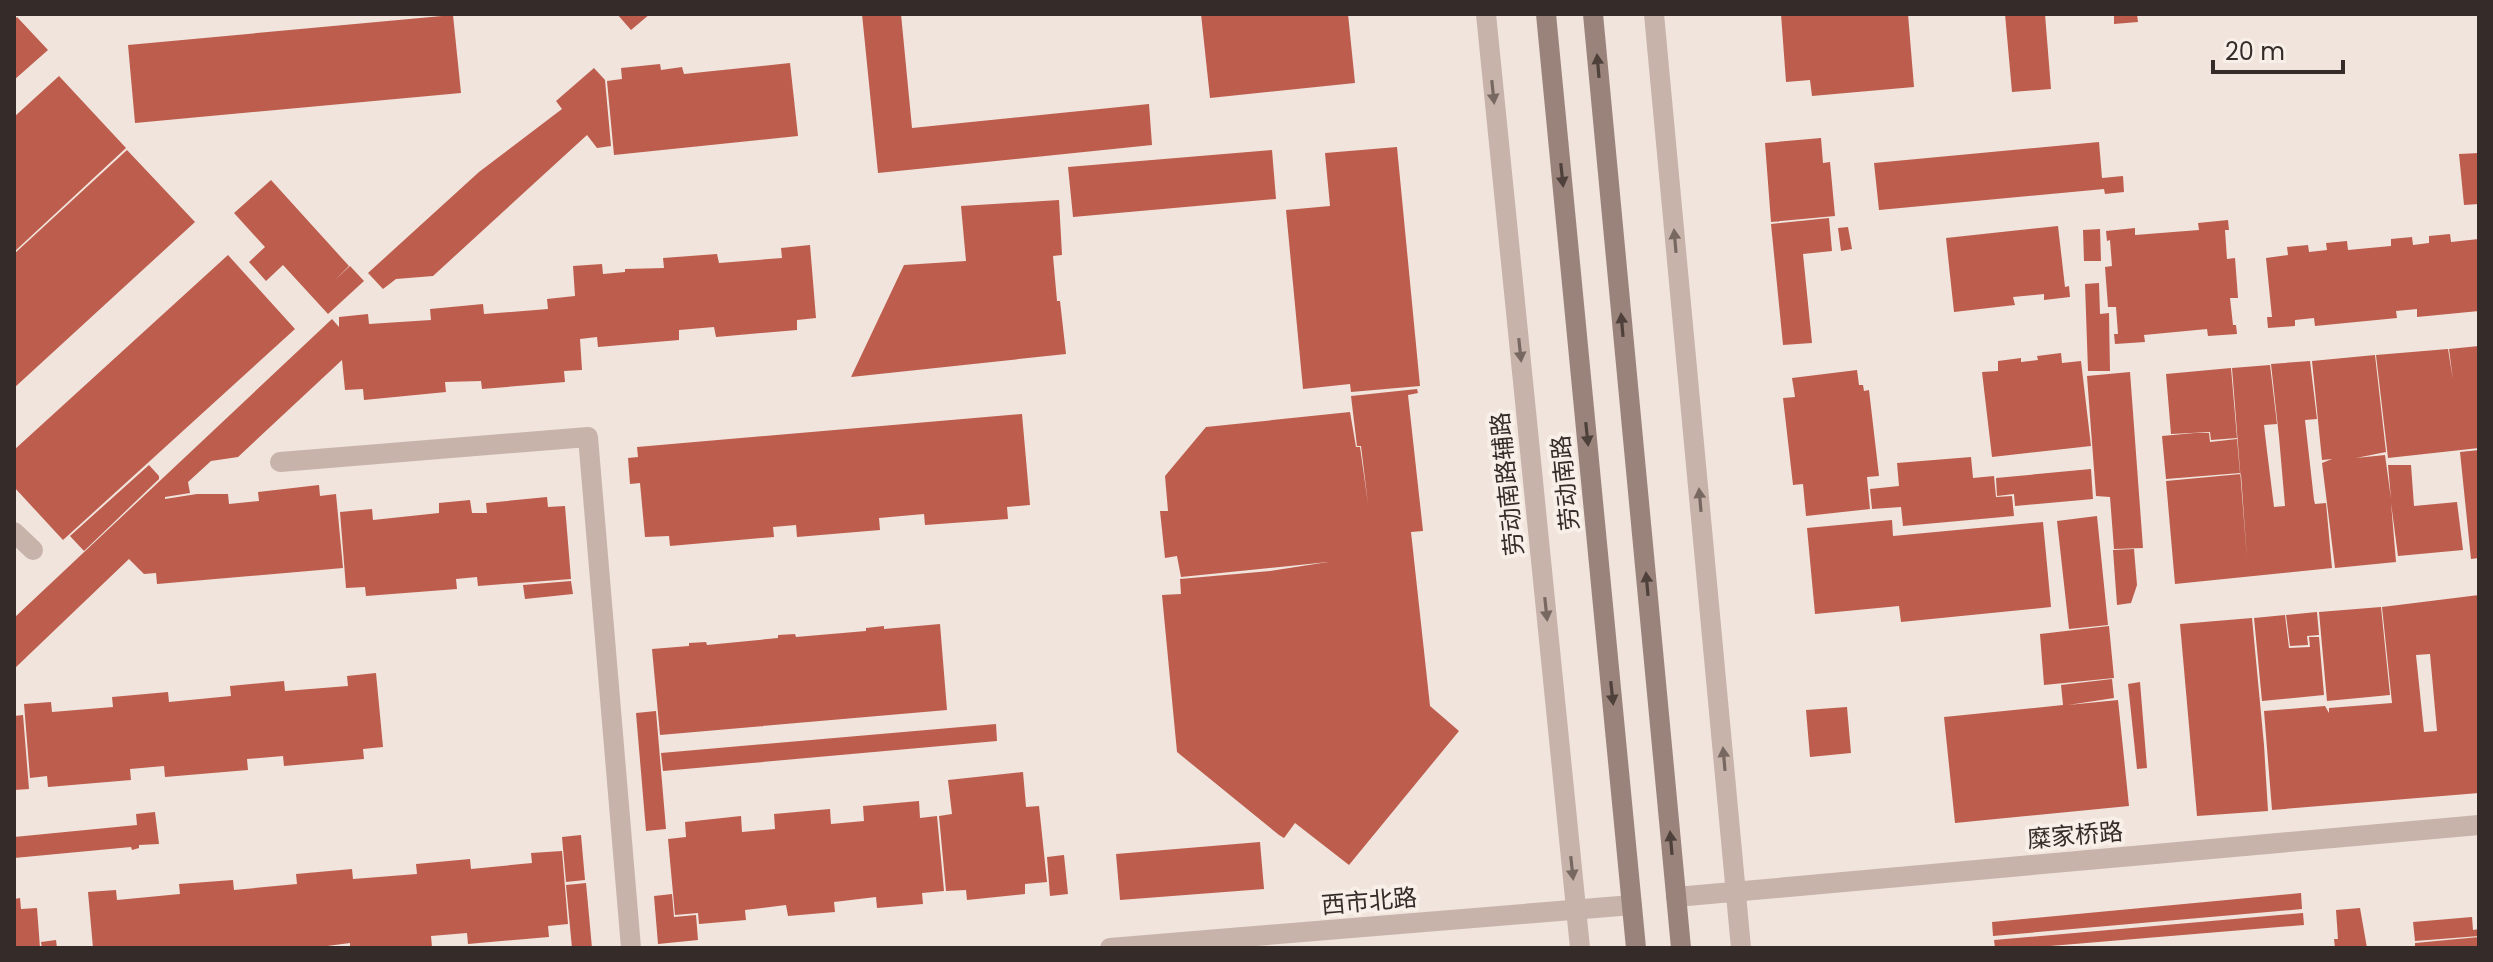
<svg xmlns="http://www.w3.org/2000/svg" width="2493" height="962" font-family="Poppins,'Noto Sans SC',sans-serif">
<rect width="100%" height="100%" fill="#f0e4dc"/>
<!-- building -->
<path fill="#bd5d4d" fill-rule="evenodd" d="M 617,14 L 650,14 L 631,30 Z
M 862,14 L 901,14 L 912,128 L 1149,104 L 1152,145 L 878,173 Z
M 1201,14 L 1348,14 L 1355,83 L 1210,98 Z
M 1781,14 L 1908,14 L 1914,87 L 1812,96 L 1810,80 L 1786,82 Z
M 2005,14 L 2045,14 L 2051,89 L 2012,92 Z
M 2114,14 L 2137,14 L 2138,22 L 2114,24 Z
M 453,15 L 461,93 L 135,123 L 128,45 Z
M 17,17 L 48,50 L 14,80 L 14,20 Z
M 790,63 L 798,136 L 614,155 L 607,81 L 622,79 L 621,68 L 660,64 L 661,70 L 682,67 L 684,74 Z
M 594,68 L 605,80 L 611,146 L 597,148 L 587,135 L 433,276 L 396,279 L 383,289 L 368,273 L 479,172 L 562,109 L 556,101 Z
M 59,76 L 126,148 L 14,252 L 14,117 Z
M 1821,138 L 1823,163 L 1830,162 L 1835,216 L 1771,222 L 1765,143 Z
M 2099,142 L 2102,178 L 2123,176 L 2124,192 L 2105,194 L 2104,189 L 1879,210 L 1874,163 Z
M 1397,147 L 1420,386 L 1351,392 L 1350,384 L 1303,389 L 1286,210 L 1330,206 L 1325,153 Z
M 127,150 L 195,222 L 14,388 L 14,254 Z
M 1272,150 L 1276,199 L 1073,217 L 1068,167 Z
M 2479,153 L 2479,204 L 2464,205 L 2459,154 Z
M 271,180 L 349,266 L 335,280 L 350,266 L 364,281 L 328,314 L 283,265 L 266,281 L 249,262 L 265,247 L 234,213 Z
M 1059,200 L 1062,255 L 1053,256 L 1057,301 L 1060,301 L 1066,354 L 851,377 L 904,265 L 966,261 L 961,206 Z
M 1829,218 L 1832,251 L 1803,254 L 1812,343 L 1783,345 L 1771,224 Z
M 2228,220 L 2229,230 L 2225,230 L 2227,259 L 2235,258 L 2238,298 L 2230,298 L 2233,325 L 2236,325 L 2237,334 L 2208,336 L 2207,329 L 2144,335 L 2145,342 L 2115,344 L 2114,334 L 2118,334 L 2116,307 L 2108,307 L 2105,267 L 2112,266 L 2110,240 L 2107,241 L 2106,231 L 2135,228 L 2135,235 L 2199,230 L 2198,223 Z
M 2058,226 L 2065,287 L 2069,286 L 2070,297 L 2044,300 L 2044,294 L 2013,297 L 2015,305 L 1954,312 L 1946,238 Z
M 1848,227 L 1852,249 L 1841,251 L 1838,228 Z
M 2100,229 L 2101,261 L 2084,261 L 2083,230 Z
M 2450,234 L 2451,242 L 2479,239 L 2479,311 L 2417,317 L 2417,309 L 2396,311 L 2397,318 L 2315,326 L 2314,318 L 2295,320 L 2295,326 L 2268,328 L 2267,317 L 2272,317 L 2266,258 L 2288,255 L 2287,247 L 2308,245 L 2309,252 L 2327,250 L 2326,243 L 2347,241 L 2348,250 L 2391,246 L 2391,239 L 2412,237 L 2413,245 L 2429,243 L 2429,236 Z
M 810,245 L 816,318 L 797,320 L 797,330 L 716,337 L 714,327 L 679,330 L 679,340 L 598,347 L 597,337 L 580,339 L 582,370 L 564,371 L 565,382 L 482,389 L 481,381 L 445,382 L 446,392 L 364,400 L 363,389 L 345,390 L 342,360 L 238,457 L 211,461 L 188,482 L 190,493 L 165,497 L 165,499 L 197,494 L 228,494 L 229,504 L 259,501 L 258,492 L 319,485 L 320,496 L 336,494 L 343,568 L 157,584 L 156,573 L 144,574 L 129,559 L 14,669 L 14,618 L 332,319 L 339,327 L 339,317 L 368,314 L 369,324 L 431,320 L 430,309 L 483,304 L 484,314 L 548,309 L 547,299 L 575,296 L 573,266 L 602,264 L 603,274 L 625,272 L 625,269 L 664,268 L 663,258 L 717,254 L 719,263 L 782,258 L 781,248 Z
M 228,255 L 295,329 L 63,540 L 14,487 L 14,450 Z
M 2099,283 L 2100,314 L 2109,313 L 2110,371 L 2088,371 L 2085,284 Z
M 2479,346 L 2479,448 L 2388,458 L 2376,355 L 2448,349 L 2453,380 L 2449,349 Z
M 2061,353 L 2062,363 L 2081,361 L 2091,446 L 1992,457 L 1982,372 L 1998,371 L 1998,361 L 2021,358 L 2021,362 L 2038,360 L 2037,356 Z
M 2375,355 L 2386,452 L 2356,458 L 2385,455 L 2391,499 L 2388,465 L 2411,465 L 2414,506 L 2457,502 L 2463,550 L 2398,556 L 2391,503 L 2396,562 L 2335,568 L 2322,463 L 2332,459 L 2322,460 L 2312,361 Z
M 2310,361 L 2317,419 L 2305,420 L 2314,500 L 2315,504 L 2326,503 L 2332,568 L 2175,584 L 2166,481 L 2241,474 L 2247,559 L 2232,368 L 2270,365 L 2277,424 L 2264,425 L 2267,451 L 2274,507 L 2285,506 L 2279,437 L 2271,364 Z
M 2231,368 L 2237,438 L 2211,440 L 2210,432 L 2171,434 L 2166,374 Z
M 1857,370 L 1859,385 L 1863,385 L 1864,391 L 1869,390 L 1879,476 L 1867,477 L 1870,509 L 1806,516 L 1803,484 L 1793,485 L 1783,398 L 1795,397 L 1792,378 Z
M 2130,372 L 2143,548 L 2114,549 L 2110,497 L 2096,496 L 2087,376 Z
M 1417,389 L 1418,393 L 1408,395 L 1423,531 L 1411,532 L 1430,706 L 1459,731 L 1349,865 L 1295,823 L 1284,838 L 1279,835 L 1177,752 L 1162,595 L 1181,594 L 1180,579 L 1270,571 L 1328,562 L 1181,577 L 1177,556 L 1165,558 L 1160,511 L 1168,511 L 1165,476 L 1206,427 L 1350,412 L 1356,447 L 1360,447 L 1368,504 L 1361,446 L 1357,446 L 1351,396 Z
M 1022,414 L 1030,505 L 1007,507 L 1008,519 L 925,525 L 924,514 L 879,518 L 880,530 L 797,537 L 796,525 L 773,527 L 774,537 L 670,546 L 669,536 L 645,537 L 640,483 L 630,484 L 628,458 L 638,457 L 637,447 Z
M 2195,433 L 2209,433 L 2210,442 L 2237,439 L 2240,473 L 2166,479 L 2162,436 Z
M 2479,450 L 2479,558 L 2471,559 L 2460,452 Z
M 1971,457 L 1973,478 L 1994,476 L 1996,497 L 2012,496 L 2014,516 L 1903,526 L 1901,507 L 1872,509 L 1870,489 L 1899,486 L 1897,463 Z
M 149,465 L 159,476 L 159,479 L 84,551 L 70,536 Z
M 2091,469 L 2093,499 L 2015,506 L 2014,494 L 1997,496 L 1996,478 Z
M 547,497 L 548,507 L 565,506 L 571,579 L 478,586 L 477,577 L 456,579 L 457,589 L 366,596 L 365,587 L 346,588 L 340,512 L 372,509 L 373,520 L 439,513 L 439,503 L 470,500 L 472,513 L 487,513 L 486,503 Z
M 2097,516 L 2108,625 L 2069,629 L 2057,521 Z
M 1892,520 L 1893,536 L 2043,522 L 2051,607 L 1901,622 L 1899,606 L 1815,614 L 1807,528 Z
M 2134,549 L 2137,585 L 2131,603 L 2117,605 L 2113,550 Z
M 571,581 L 573,594 L 525,599 L 523,585 Z
M 2479,595 L 2479,793 L 2272,810 L 2264,711 L 2325,706 L 2329,713 L 2329,708 L 2392,703 L 2382,607 ZM 2430,654 L 2437,731 L 2424,732 L 2416,655 Z
M 2381,607 L 2390,695 L 2327,701 L 2319,612 Z
M 2317,612 L 2319,635 L 2307,636 L 2308,645 L 2290,646 L 2286,615 Z
M 2285,615 L 2289,648 L 2310,647 L 2309,637 L 2319,637 L 2324,695 L 2262,701 L 2254,618 Z
M 2252,618 L 2264,745 L 2268,811 L 2197,816 L 2180,624 Z
M 940,624 L 947,710 L 660,735 L 652,649 L 689,646 L 689,643 L 706,642 L 707,645 L 778,638 L 778,635 L 795,634 L 796,637 L 866,631 L 866,628 L 884,626 L 884,629 Z
M 2109,626 L 2114,678 L 2044,685 L 2040,634 Z
M 376,673 L 383,747 L 363,749 L 364,759 L 284,766 L 283,756 L 247,759 L 248,770 L 165,777 L 164,766 L 130,769 L 131,780 L 48,787 L 47,776 L 30,778 L 24,704 L 51,702 L 52,712 L 113,707 L 112,697 L 168,692 L 169,702 L 231,696 L 230,686 L 284,681 L 285,691 L 348,686 L 347,676 Z
M 2112,679 L 2114,698 L 2068,705 L 2118,700 L 2129,806 L 1955,823 L 1944,717 L 2063,705 L 2061,685 Z
M 2140,682 L 2147,768 L 2137,769 L 2128,684 Z
M 1847,707 L 1851,753 L 1810,757 L 1806,710 Z
M 656,711 L 666,829 L 646,831 L 636,713 Z
M 23,715 L 29,789 L 14,790 L 14,716 Z
M 996,724 L 997,741 L 663,771 L 661,753 Z
M 1023,772 L 1026,807 L 1039,806 L 1047,882 L 1025,884 L 1025,894 L 967,900 L 966,890 L 946,891 L 939,816 L 952,814 L 948,780 Z
M 919,801 L 920,818 L 937,816 L 944,891 L 922,893 L 923,904 L 877,908 L 876,897 L 834,902 L 835,912 L 788,916 L 786,905 L 745,910 L 746,920 L 699,924 L 698,913 L 675,915 L 668,839 L 686,837 L 685,822 L 741,816 L 742,832 L 775,829 L 774,814 L 830,809 L 831,824 L 864,821 L 863,806 Z
M 155,812 L 159,844 L 139,845 L 139,848 L 132,850 L 131,847 L 14,858 L 14,837 L 137,825 L 136,814 Z
M 581,835 L 585,880 L 566,882 L 562,837 Z
M 1260,842 L 1264,889 L 1120,900 L 1116,854 Z
M 562,851 L 568,924 L 548,926 L 549,937 L 468,944 L 467,933 L 431,936 L 432,947 L 421,948 L 350,948 L 350,943 L 312,948 L 93,948 L 88,892 L 116,890 L 117,900 L 180,894 L 179,884 L 233,880 L 234,890 L 297,884 L 296,874 L 352,869 L 353,879 L 417,874 L 416,864 L 470,859 L 471,869 L 532,863 L 531,853 Z
M 1064,855 L 1068,894 L 1050,896 L 1047,857 Z
M 586,883 L 592,948 L 572,948 L 566,885 Z
M 2301,893 L 2302,909 L 1993,936 L 1992,922 Z
M 672,894 L 674,917 L 696,915 L 698,940 L 658,944 L 654,896 Z
M 20,898 L 21,909 L 37,908 L 40,948 L 14,948 L 14,899 Z
M 2360,908 L 2367,948 L 2335,948 L 2334,939 L 2338,939 L 2336,910 Z
M 2303,913 L 2304,925 L 2026,948 L 1995,948 L 1994,940 Z
M 2472,917 L 2473,930 L 2479,929 L 2479,936 L 2415,941 L 2413,922 Z
M 2479,937 L 2479,948 L 2415,948 L 2415,943 Z
M 56,940 L 57,948 L 42,948 L 41,942 Z"/>
<g fill="none" stroke-linecap="round" stroke-linejoin="round">
<!-- minor -->
<path stroke="#c7b3a9" stroke-width="20" d="M 1486,14 L 1580,948
M 1654,14 L 1741,948
M 280,462 L 588,437 L 631,948
M 14,532 L 33,550
M 1676,897 L 2479,825"/>
<!-- tertiary -->
<path stroke="#c7b3a9" stroke-width="20" d="M 1110,948 L 1632,905"/>
<!-- secondary -->
<path stroke="#9a837a" stroke-width="20" d="M 1546,14 L 1636,948
M 1593,14 L 1681,948"/>
</g>
<!-- one-way arrows -->
<defs><path id="oneway-solid" d="M-6-.8H1V-3.2L6.5 0L1 3.2V.8H-6Z" transform="scale(2)"/></defs>
<g fill="#4e413c">
<use href="#oneway-solid" transform="translate(1598 66) rotate(-95)"/>
<use href="#oneway-solid" transform="translate(1562 175) rotate(84)"/>
<use href="#oneway-solid" transform="translate(1622 325) rotate(-95)"/>
<use href="#oneway-solid" transform="translate(1587 434) rotate(84)"/>
<use href="#oneway-solid" transform="translate(1647 584) rotate(-95)"/>
<use href="#oneway-solid" transform="translate(1612 693) rotate(84)"/>
<use href="#oneway-solid" transform="translate(1671 843) rotate(-95)"/>
</g>
<g fill="#776862">
<use href="#oneway-solid" transform="translate(1493 92) rotate(84)"/>
<use href="#oneway-solid" transform="translate(1675 241) rotate(-95)"/>
<use href="#oneway-solid" transform="translate(1520 350) rotate(84)"/>
<use href="#oneway-solid" transform="translate(1700 500) rotate(-95)"/>
<use href="#oneway-solid" transform="translate(1546 609) rotate(84)"/>
<use href="#oneway-solid" transform="translate(1724 759) rotate(-95)"/>
<use href="#oneway-solid" transform="translate(1572 868) rotate(84)"/>
</g>
<g text-anchor="middle" dominant-baseline="central" stroke-width="8" stroke-linejoin="round" paint-order="stroke">
<!-- street labels -->
<g font-size="24" fill="#352b28" stroke="#f8efe8">
<text transform="translate(1565 483) rotate(-96)">劳动南路</text>
<text transform="translate(1507 484) rotate(-96)">劳动南路辅路</text>
<text transform="translate(2075 835) rotate(-5)">糜家桥路</text>
<text transform="translate(1369 901) rotate(-5)">西市北路</text>
</g>
</g>
<!-- border -->
<rect width="2493" height="962" fill="none" stroke="#352b28" stroke-width="32"/>
<!-- scale -->
<path d="M2213 60v12h130v-12" fill="none" stroke="#352b28" stroke-width="4"/>
<text x="2225" y="60" font-size="24" fill="#352b28" stroke="#f8efe8" stroke-width="6" paint-order="stroke">20 m</text>
</svg>
